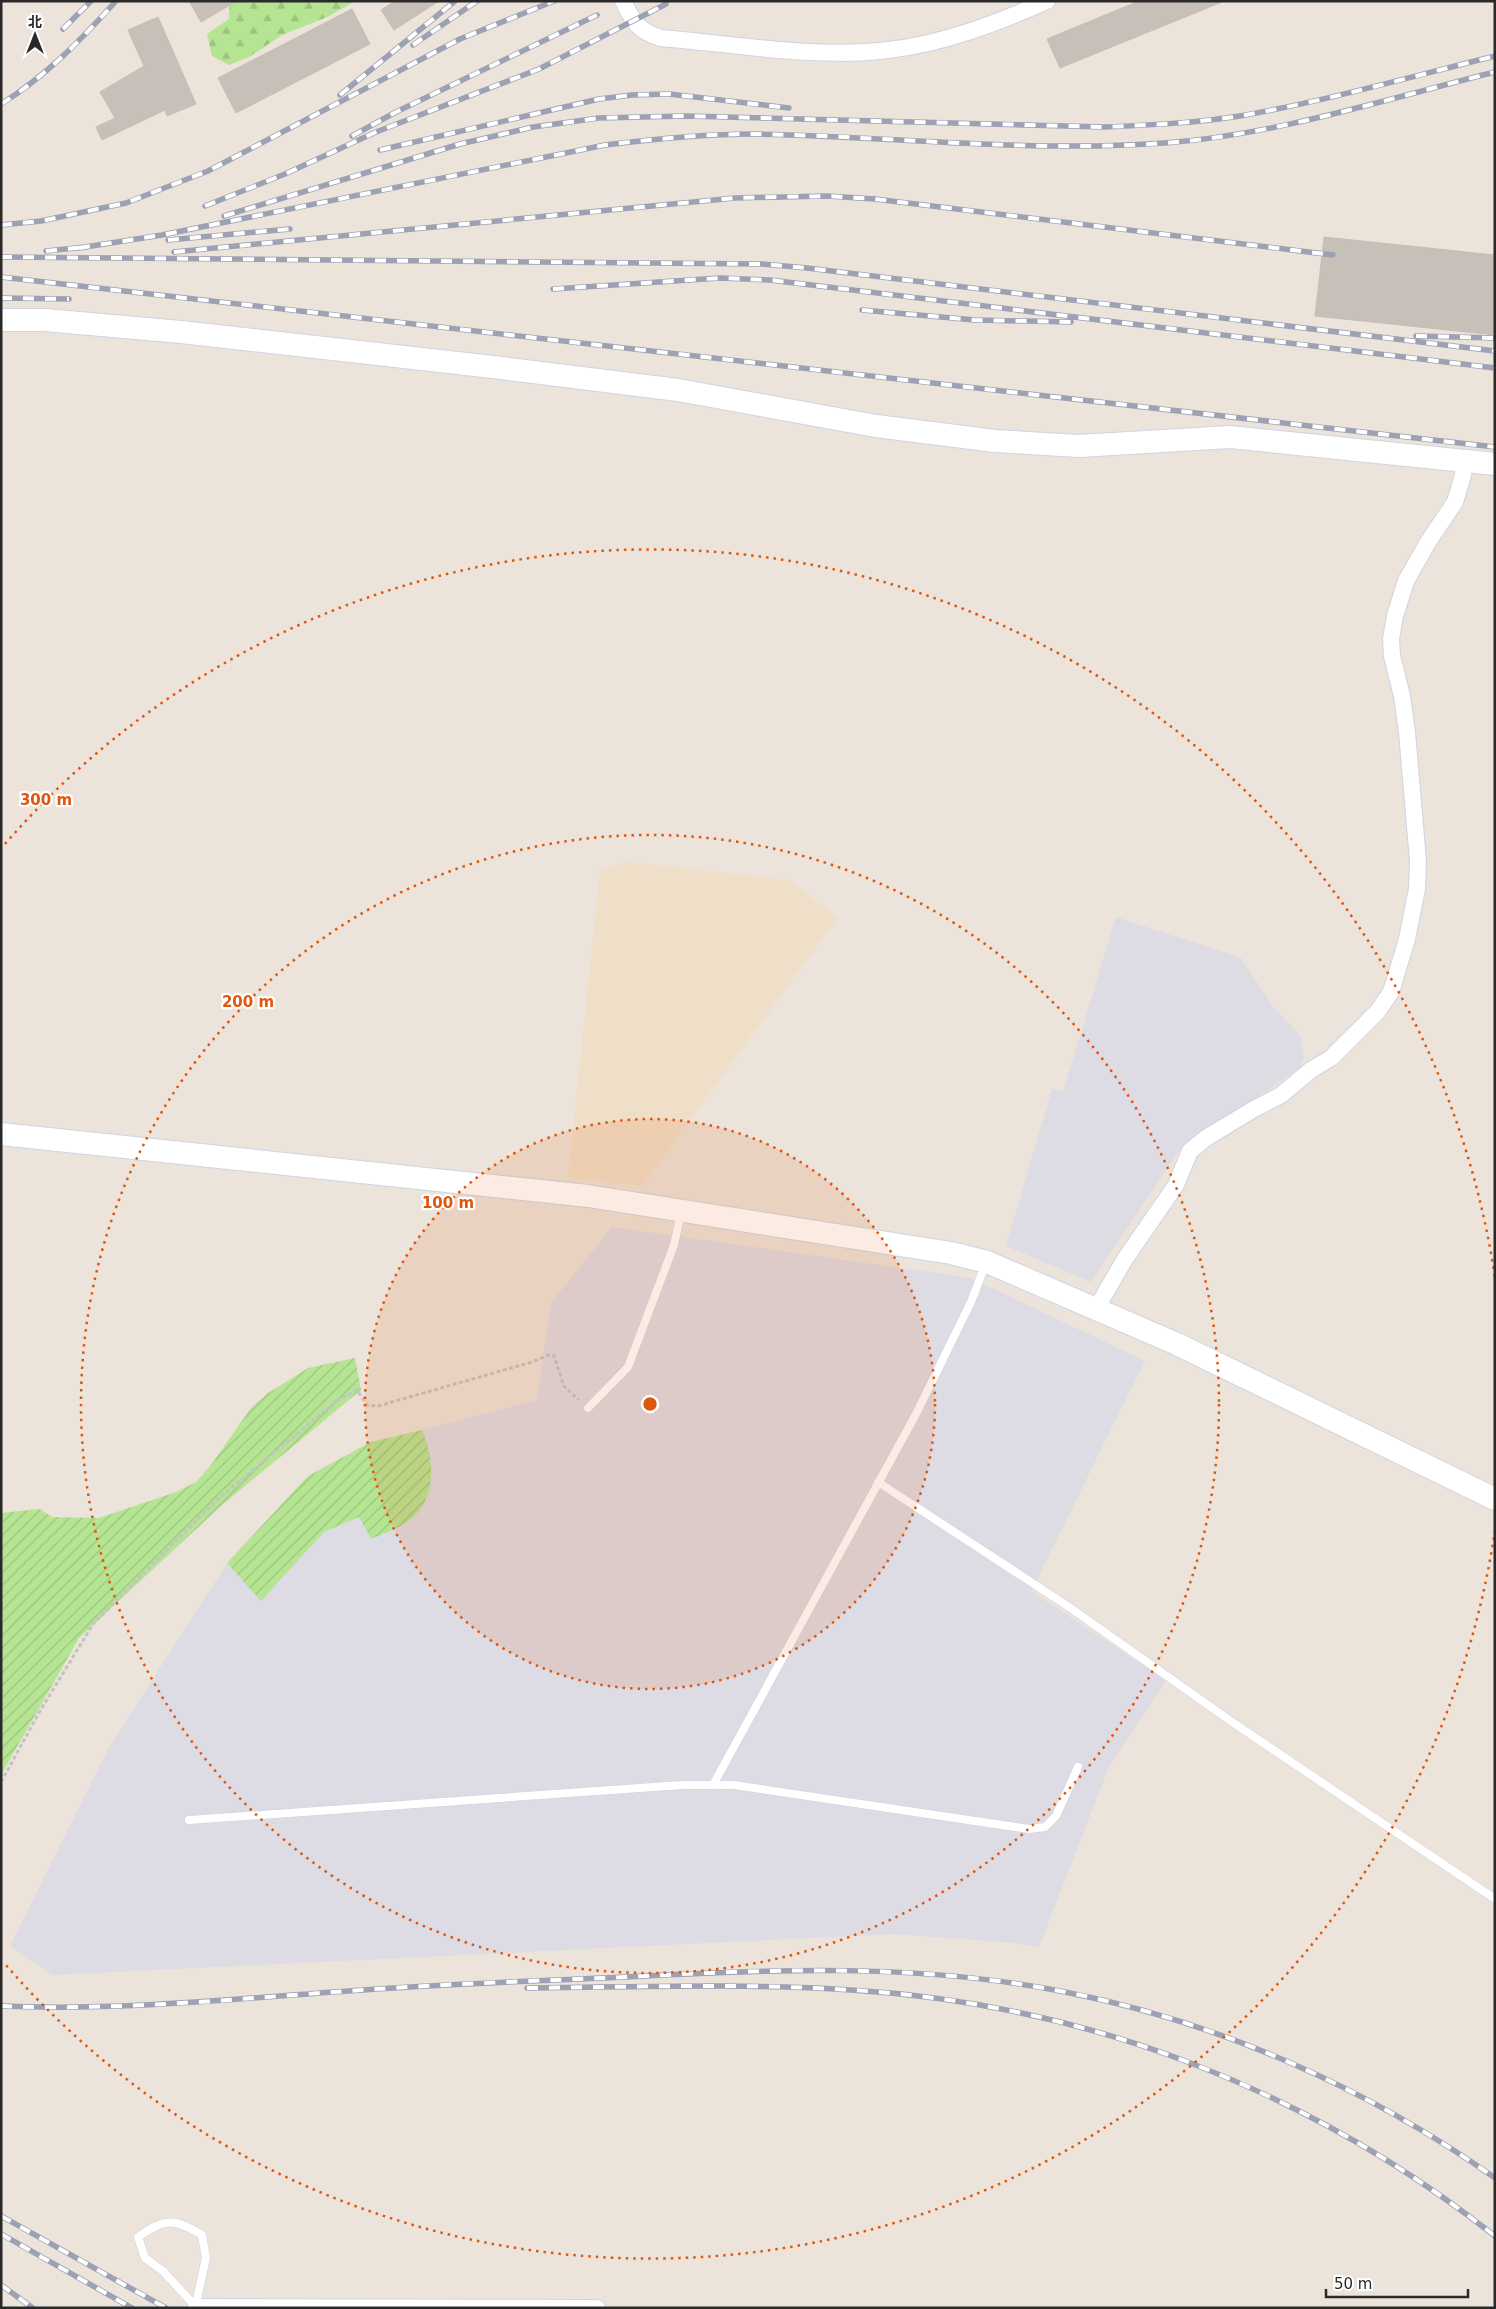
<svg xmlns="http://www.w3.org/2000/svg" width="1496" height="2309" font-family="'DejaVu Sans','Noto Sans SC',sans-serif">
<defs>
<pattern id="forest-firs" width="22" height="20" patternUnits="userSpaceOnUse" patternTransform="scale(1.25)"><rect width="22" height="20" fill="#b5e593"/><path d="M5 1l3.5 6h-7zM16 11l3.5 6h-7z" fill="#9cc47f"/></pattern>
<pattern id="garden-furrows" width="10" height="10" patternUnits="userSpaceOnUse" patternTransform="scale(1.25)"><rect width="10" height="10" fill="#b5e593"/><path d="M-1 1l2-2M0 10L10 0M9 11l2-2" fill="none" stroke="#9cc47f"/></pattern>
</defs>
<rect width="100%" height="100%" fill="#ece3da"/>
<!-- industrial -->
<path fill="#dddbe4" d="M 1116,917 L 1241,958 L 1274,1008 L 1300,1035 L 1304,1058 L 1299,1068 L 1179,1151 L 1091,1282 L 1006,1246 L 1052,1089 L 1063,1092 Z
M 612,1227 L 971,1278 L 1145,1361 L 1031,1591 L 1166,1681 L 1108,1769 L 1039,1947 L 1017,1943 L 892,1934 L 52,1975 L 10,1946 L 107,1751 L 227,1563 L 262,1600 L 324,1532 L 359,1516 L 427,1440 L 422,1430 L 537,1400 L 551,1303 Z"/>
<!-- education -->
<path fill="#efdfc8" d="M 626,862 L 789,880 L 838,917 L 642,1186 L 568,1178 L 600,870 Z"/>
<!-- forest -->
<path fill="url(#forest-firs)" d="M 234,1 L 356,1 L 327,17 L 282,35 L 249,57 L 229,65 L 212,56 L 207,34 L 229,19 L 229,5 Z"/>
<!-- garden -->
<path fill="url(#garden-furrows)" d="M 355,1358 L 361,1390 L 222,1505 L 79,1638 L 1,1775 L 1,1513 L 40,1509 L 52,1517 L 99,1518 L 176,1492 L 196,1482 L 211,1465 L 251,1408 L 268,1393 L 308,1368 Z
M 422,1430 C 436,1461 437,1505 404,1524 C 394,1530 382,1534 371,1539 L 359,1517 L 324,1532 L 261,1601 L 227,1563 L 308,1476 L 371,1442 Z"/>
<!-- building -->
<path fill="#c7c0b9" stroke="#c7bfb3" d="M 189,1 L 237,1 L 201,22 Z
M 395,1 L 439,1 L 394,30 L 381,10 Z
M 1139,1 L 1222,2 L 1060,68 L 1047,39 Z
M 352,9 L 370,44 L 236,113 L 218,78 Z
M 158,17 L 196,104 L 167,116 L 165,110 L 102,140 L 96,127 L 115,118 L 100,92 L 144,66 L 128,30 Z
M 1324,237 L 1495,255 L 1495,335 L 1315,316 Z"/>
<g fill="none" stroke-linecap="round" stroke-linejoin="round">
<defs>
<path id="lane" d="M 588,1408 L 628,1367 L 674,1245 L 681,1213
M 878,1482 L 1069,1607 L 1235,1724 L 1495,1899
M 713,1785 L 916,1414 L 971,1302 L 986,1263
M 189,1820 L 682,1785 L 734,1785 L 1029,1829 L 1045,1827 L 1056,1816 L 1078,1767
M 195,2308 L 206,2258 L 202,2235 C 174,2218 165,2218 138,2237 L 145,2258 L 163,2271 L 196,2307"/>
<path id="street" d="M 623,1 C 633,22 638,31 661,38 C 734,44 815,59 888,50 C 943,44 997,23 1047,1
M 1096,1309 L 1125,1259 L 1176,1185 L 1190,1151 L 1206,1138 L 1254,1109 L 1281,1095 L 1311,1070 L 1331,1058 L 1378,1011 L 1391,992 L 1407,939 L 1417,889 L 1418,861 L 1407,732 L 1402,696 L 1392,656 L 1391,639 L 1395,616 L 1406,581 L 1428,542 L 1455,502 L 1463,475 L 1464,461
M 196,2307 L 597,2308"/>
<path id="secondary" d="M 1,320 L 45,320 L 181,332 L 493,367 L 678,390 L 876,426 L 995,441 L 1079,446 L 1230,437 L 1495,464
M 1,1134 L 588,1196 L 951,1253 L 987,1262 L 1177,1344 L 1495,1499"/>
</defs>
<!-- lane casing -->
<use href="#lane" stroke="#cfd4e3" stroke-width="9"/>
<!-- street casing -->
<use href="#street" stroke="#cfd4e3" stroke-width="18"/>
<!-- secondary casing -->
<use href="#secondary" stroke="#cfd4e3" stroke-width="24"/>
<!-- path -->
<path stroke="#c3c3c3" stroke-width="3" stroke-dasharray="4 2.5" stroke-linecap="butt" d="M 1,1782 L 40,1711 L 93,1624 L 217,1500 L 338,1400 L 357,1390 L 367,1405 L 378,1406 L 532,1362 L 549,1355 L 554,1356 L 564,1386 L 579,1400"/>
<!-- lane -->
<use href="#lane" stroke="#fff" stroke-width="8"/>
<!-- street -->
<use href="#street" stroke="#fff" stroke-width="16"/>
<!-- secondary -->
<use href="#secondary" stroke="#fff" stroke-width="22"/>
<defs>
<path id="rail" d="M 63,29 L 91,1
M 413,45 L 477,1
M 340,95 L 455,1
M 1,104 C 45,77 82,39 116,1
M 352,136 L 396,112 L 597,15
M 380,150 L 599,99 L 632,95 L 669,94 L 789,108
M 205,206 L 285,174 L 376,132 L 539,69 L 666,4
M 224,216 L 460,144 L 533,127 L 599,118 L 687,116 L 1104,127 C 1150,125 1195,123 1240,116 C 1326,101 1410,77 1495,56
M 1,225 L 41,221 L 126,203 L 208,171 L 460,39 L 554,1
M 168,240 L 290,229
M 79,248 L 162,235 L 605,145 C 654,139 704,134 753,134 C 890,136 1028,153 1164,143 C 1276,135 1386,99 1495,72
M 46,251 L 86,247
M 174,252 L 735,198 L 827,196 L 875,199 L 1333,255
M 1,257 L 762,264 L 807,268 L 1495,351
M 1,277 L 1495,447
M 553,289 L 720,278 L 770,280 L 1495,368
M 1,298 L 69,299
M 862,310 L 975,320 L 1071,322
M 1416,336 L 1495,338
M 527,1988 C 635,1987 743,1983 851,1990 C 1087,2004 1309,2090 1495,2236
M 1,2006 C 116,2011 234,1999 348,1991 C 441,1984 534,1981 626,1977 C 773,1969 920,1963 1065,1992 C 1219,2022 1367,2088 1495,2178
M 1,2216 L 166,2308
M 1,2234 L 132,2308
M 1,2285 L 33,2308"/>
</defs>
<!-- rail casing -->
<use href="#rail" stroke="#9ca1b4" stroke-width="5.5"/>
<!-- rail -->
<use href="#rail" stroke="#fff" stroke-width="4" stroke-dasharray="11" stroke-linecap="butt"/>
</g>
<!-- distance rings -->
<circle cx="650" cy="1404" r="285" fill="#de570d" fill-opacity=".12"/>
<g fill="none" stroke="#de570d" stroke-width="2.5" stroke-dasharray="2.5 5">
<circle cx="650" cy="1404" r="285"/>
<circle cx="650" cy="1404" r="569"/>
<path d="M1495 1530A854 854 0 0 1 5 1964M5 844A854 854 0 0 1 1495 1278"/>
</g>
<circle cx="650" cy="1404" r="8" fill="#de570d" stroke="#fff" stroke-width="2.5"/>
<g font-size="15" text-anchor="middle" font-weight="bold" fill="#de570d" stroke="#fff" stroke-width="4.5" stroke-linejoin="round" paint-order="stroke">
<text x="46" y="805">300 m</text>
<text x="248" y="1007">200 m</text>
<text x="448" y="1208">100 m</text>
</g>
<!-- border -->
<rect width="1496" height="2309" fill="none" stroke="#292929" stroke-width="5"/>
<!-- north arrow -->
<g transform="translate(35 35)" stroke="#ffffff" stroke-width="4" paint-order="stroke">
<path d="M0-4L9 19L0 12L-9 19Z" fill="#292929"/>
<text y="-8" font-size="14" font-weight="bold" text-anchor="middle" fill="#292929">北</text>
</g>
<!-- scale -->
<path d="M1326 2289v8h142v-8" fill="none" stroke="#292929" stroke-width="2.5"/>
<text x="1334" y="2289" font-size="15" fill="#292929" stroke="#ffffff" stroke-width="4" paint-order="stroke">50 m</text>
</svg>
